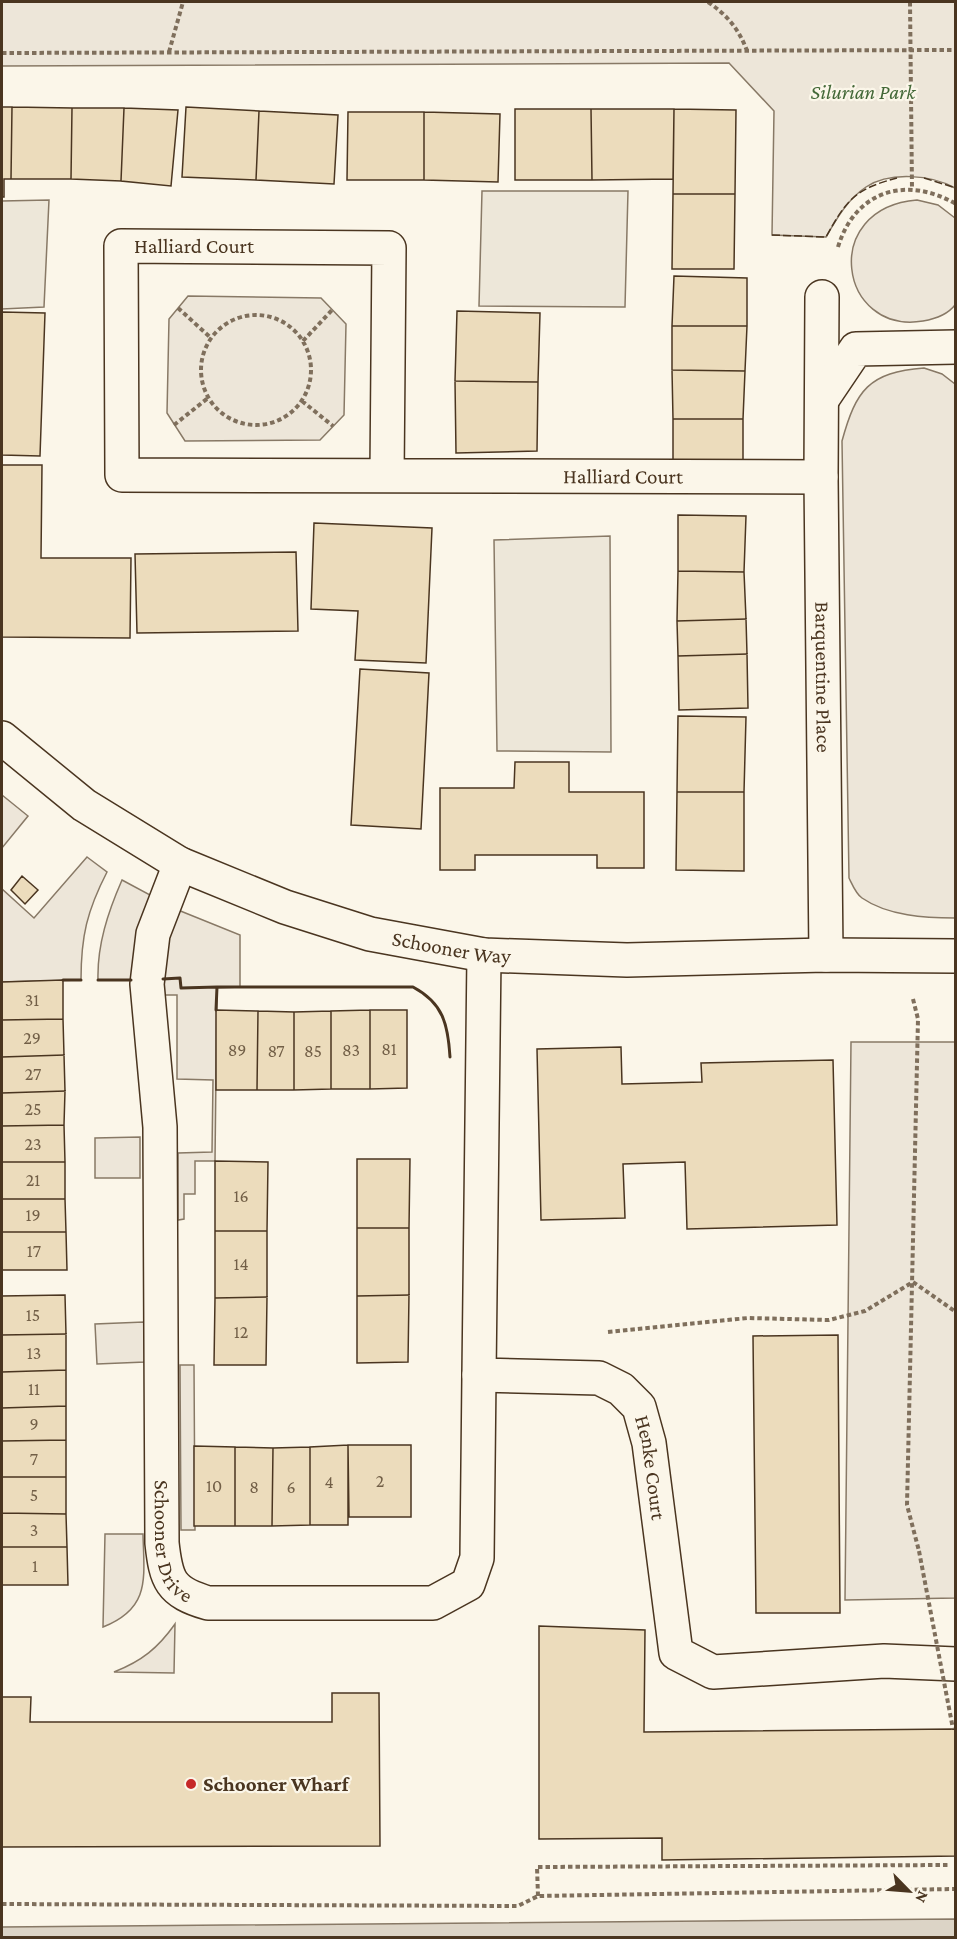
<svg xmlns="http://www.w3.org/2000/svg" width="957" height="1939" font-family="'Crimson Pro',serif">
<rect width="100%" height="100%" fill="#fbf6e9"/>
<!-- green -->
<path fill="#ede6d9" stroke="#887966" stroke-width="1.5" d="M 2,2 L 955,2 L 955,188 C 932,175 890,171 866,187 C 848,199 837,218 826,237 L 772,235 L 774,111 L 729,63 L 2,66 Z
M 917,200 L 938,205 L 955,218 L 955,305 C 948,314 935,319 923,321 C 839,335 819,208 917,200 Z
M 188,296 L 321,298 L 346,324 L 344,415 L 320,440 L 185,441 L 167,413 L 169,319 Z
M 924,368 L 942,374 L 955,384 L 955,918 C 926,918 888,916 862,898 C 856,894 852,884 849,878 L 842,441 C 856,390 869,372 924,368 Z
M 2,795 L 28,816 L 2,848 Z
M 87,857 L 107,872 C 87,911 81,936 81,980 L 2,982 L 2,889 L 34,918 Z
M 122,880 L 152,896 L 139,926 L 131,980 L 98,980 C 97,945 108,912 122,880 Z
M 178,910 L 240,935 L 240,987 L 217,988 L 215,1161 L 195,1161 L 195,1194 L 184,1194 L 184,1219 L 178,1220 L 178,1153 L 212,1152 L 213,1080 L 177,1079 L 177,995 L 162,995 L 169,935 Z
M 851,1042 L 955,1042 L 955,1598 L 845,1600 Z
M 140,1137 L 140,1178 L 95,1178 L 95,1138 Z
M 144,1322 L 145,1362 L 97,1364 L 95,1324 Z
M 180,1365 L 194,1365 L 195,1530 L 181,1530 Z
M 105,1534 L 143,1534 C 144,1578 151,1608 103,1627 Z
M 175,1624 L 174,1673 L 114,1672 C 142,1661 158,1648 175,1624 Z"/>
<!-- parking -->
<path fill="#ede7d9" stroke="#887966" stroke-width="1.5" d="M 482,191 L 628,191 L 625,307 L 479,306 Z
M 49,200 L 44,307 L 2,309 L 2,201 Z
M 610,536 L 611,752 L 497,751 L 494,540 Z"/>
<!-- water -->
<path fill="#dcd4c6" stroke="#887966" stroke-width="1.5" d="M 955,1919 L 955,1938 L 2,1937 L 2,1927 Z"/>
<!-- building -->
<path fill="#ecdcbc" stroke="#4a3520" stroke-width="1.5" d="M 2,107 L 12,107 L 11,179 L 4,179 L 4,197 L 2,197 Z
M 12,107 L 72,108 L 71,179 L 11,179 Z
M 186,107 L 259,111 L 256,180 L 182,177 Z
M 72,108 L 124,108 L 121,181 L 71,179 Z
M 124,108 L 178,110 L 171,186 L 121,181 Z
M 515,109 L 591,109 L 592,180 L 515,180 Z
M 591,109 L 674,109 L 673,179 L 592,180 Z
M 674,109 L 736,110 L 735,194 L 673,194 Z
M 259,111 L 338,115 L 334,184 L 256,180 Z
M 348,112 L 424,112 L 424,180 L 347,180 Z
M 424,112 L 500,114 L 498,182 L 424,180 Z
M 673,194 L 735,194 L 734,269 L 672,269 Z
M 674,276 L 747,278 L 747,326 L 672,326 Z
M 457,311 L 540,313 L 538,382 L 455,381 Z
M 2,312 L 45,313 L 40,456 L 2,455 Z
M 672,326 L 747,326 L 745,371 L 672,370 Z
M 672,370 L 745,371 L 743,419 L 673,419 Z
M 455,381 L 538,382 L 537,451 L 456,453 Z
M 673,419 L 743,419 L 743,466 L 673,466 Z
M 2,465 L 42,465 L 41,558 L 131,558 L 130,638 L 2,637 Z
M 678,515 L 746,516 L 744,572 L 678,571 Z
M 314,523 L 432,528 L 426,663 L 355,660 L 358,611 L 311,609 Z
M 296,552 L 298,631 L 137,633 L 135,554 Z
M 678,571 L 744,572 L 746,619 L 677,621 Z
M 746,619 L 747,654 L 678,656 L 677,621 Z
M 747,654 L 748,708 L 679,710 L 678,656 Z
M 360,669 L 429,673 L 421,829 L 351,825 Z
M 678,716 L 746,717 L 744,792 L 677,792 Z
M 515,762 L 569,762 L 569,792 L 644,792 L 644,868 L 597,868 L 597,855 L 475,855 L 475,870 L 440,870 L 440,788 L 514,788 Z
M 677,792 L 744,792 L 744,871 L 676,870 Z
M 22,876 L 38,890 L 25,904 L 11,890 Z
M 63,980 L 63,1019 L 2,1020 L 2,982 Z
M 216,1010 L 258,1011 L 257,1090 L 216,1090 Z
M 370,1010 L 370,1089 L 331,1089 L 331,1011 Z
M 370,1010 L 407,1010 L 407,1088 L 370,1089 Z
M 258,1011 L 294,1012 L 294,1090 L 257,1090 Z
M 331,1011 L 331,1089 L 294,1090 L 294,1012 Z
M 63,1019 L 64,1055 L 2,1057 L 2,1020 Z
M 621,1047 L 622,1084 L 702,1082 L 701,1063 L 833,1060 L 837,1225 L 687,1229 L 685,1162 L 623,1164 L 625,1218 L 541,1220 L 537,1049 Z
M 64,1055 L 65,1091 L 2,1093 L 2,1057 Z
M 65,1091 L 64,1125 L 2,1126 L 2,1093 Z
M 64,1125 L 65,1162 L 2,1162 L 2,1126 Z
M 357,1159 L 410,1159 L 409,1228 L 357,1228 Z
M 215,1161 L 268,1162 L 267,1231 L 215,1231 Z
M 2,1162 L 65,1162 L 65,1199 L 2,1199 Z
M 2,1199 L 65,1199 L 66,1232 L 2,1232 Z
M 357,1228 L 409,1228 L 409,1295 L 357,1296 Z
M 215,1231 L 267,1231 L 267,1297 L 215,1298 Z
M 2,1232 L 66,1232 L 67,1270 L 2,1270 Z
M 65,1295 L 66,1334 L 2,1335 L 2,1296 Z
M 409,1295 L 408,1362 L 357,1363 L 357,1296 Z
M 267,1297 L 266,1365 L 214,1365 L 215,1298 Z
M 66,1334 L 66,1370 L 2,1372 L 2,1335 Z
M 838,1335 L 840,1613 L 756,1613 L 753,1336 Z
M 66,1370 L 66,1406 L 2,1408 L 2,1372 Z
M 66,1406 L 66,1440 L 2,1441 L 2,1408 Z
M 66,1440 L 66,1477 L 2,1477 L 2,1441 Z
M 348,1445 L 411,1445 L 411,1517 L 349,1517 Z
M 348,1445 L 348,1525 L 310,1525 L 310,1447 Z
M 194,1446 L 235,1447 L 235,1526 L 194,1526 Z
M 235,1447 L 273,1448 L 272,1526 L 235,1526 Z
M 310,1447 L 310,1525 L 272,1526 L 273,1448 Z
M 2,1477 L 66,1477 L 66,1514 L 2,1513 Z
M 2,1513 L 66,1514 L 67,1547 L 2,1547 Z
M 2,1547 L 67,1547 L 68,1585 L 2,1585 Z
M 539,1626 L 645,1630 L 644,1732 L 956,1729 L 956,1856 L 662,1860 L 662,1838 L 539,1839 Z
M 332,1693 L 379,1693 L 380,1846 L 2,1847 L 2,1697 L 31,1697 L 30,1722 L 332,1722 Z"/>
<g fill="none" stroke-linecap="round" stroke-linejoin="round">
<defs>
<g id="minor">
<path id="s1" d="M 822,297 L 821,477 L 826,955"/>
<path d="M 823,398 L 856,349 L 956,347"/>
<path id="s2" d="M 387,476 L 389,248 L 121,246 L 122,475 L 821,477"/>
<path id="s3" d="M 2,738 L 84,805 L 180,864 L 285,907 L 370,934 L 484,955 L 627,960 L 826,955 L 956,956"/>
<path id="s4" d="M 180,864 L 153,934 L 147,984 L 160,1127 L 162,1543 C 166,1580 170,1592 208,1603 L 433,1603 L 468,1584 L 477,1558 L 479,1375"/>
<path id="s5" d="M 484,955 L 479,1375 L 599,1378 L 621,1389 L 639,1407 L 649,1443 L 676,1653 L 713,1672 L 884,1661 L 956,1664"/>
</g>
</defs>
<!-- minor casing -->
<use href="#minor" stroke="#4a3520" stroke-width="36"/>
<!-- path -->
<path stroke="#7f6f5c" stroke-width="4" stroke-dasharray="4.5 3" stroke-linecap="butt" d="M 708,2 C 727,15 739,29 747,51
M 910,2 L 912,189
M 169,52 L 183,2
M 2,53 L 956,50
M 838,247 C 855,191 906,175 956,204
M 178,308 L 211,338
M201 370a55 55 0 1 1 110 0a55 55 0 1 1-110 0Z
M 303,341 L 332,310
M 302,401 L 333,426
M 174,425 L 208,398
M 913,999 L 918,1019 L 907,1505 L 919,1551
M 608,1332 L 748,1318 L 829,1320 L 865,1311 L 913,1282 L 956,1312
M 538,1896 L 537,1867 L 949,1865
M 2,1904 L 518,1906 L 538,1896 L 956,1889"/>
<!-- minor -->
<use href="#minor" stroke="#fbf6e9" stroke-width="33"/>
<!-- path-bridge -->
<path stroke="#7f6f5c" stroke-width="4" stroke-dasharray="4.5 3" stroke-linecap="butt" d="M 919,1551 L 953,1729"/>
<!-- fence -->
<path stroke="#4a3520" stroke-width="1.5" stroke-dasharray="8 3" stroke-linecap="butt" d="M 924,178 L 956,188
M 772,235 L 826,237 C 847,199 855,189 897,178"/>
<!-- wall -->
<path stroke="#4a3520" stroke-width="3" d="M 163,979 L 180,978 L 181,988 L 217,987 L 216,1010
M 63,980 L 81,980
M 98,980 L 131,980
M 217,987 L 413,987 C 443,1003 448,1024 450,1057"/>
</g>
<!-- markers -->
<circle fill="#c62828" stroke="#fbf6e9" stroke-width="2" cx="191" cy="1784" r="6"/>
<g text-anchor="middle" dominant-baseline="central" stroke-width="4.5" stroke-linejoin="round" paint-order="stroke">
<!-- number labels -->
<g font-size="18" fill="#725f47">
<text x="32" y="1000">31</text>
<text x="32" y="1038">29</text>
<text x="389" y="1049">81</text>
<text x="237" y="1050">89</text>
<text x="351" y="1050">83</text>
<text x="276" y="1051">87</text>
<text x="313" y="1051">85</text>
<text x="33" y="1074">27</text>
<text x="33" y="1109">25</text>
<text x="33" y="1144">23</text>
<text x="33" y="1180">21</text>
<text x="241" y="1196">16</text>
<text x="33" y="1215">19</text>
<text x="34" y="1251">17</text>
<text x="241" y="1264">14</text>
<text x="33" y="1315">15</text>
<text x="241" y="1332">12</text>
<text x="34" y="1353">13</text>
<text x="34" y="1389">11</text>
<text x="34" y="1424">9</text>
<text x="34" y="1459">7</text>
<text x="380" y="1481">2</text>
<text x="329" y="1482">4</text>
<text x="214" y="1486">10</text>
<text x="254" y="1487">8</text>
<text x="291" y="1487">6</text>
<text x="34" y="1495">5</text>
<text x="34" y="1530">3</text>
<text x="35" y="1566">1</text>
</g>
<!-- park labels -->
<g font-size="21" font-style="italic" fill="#436837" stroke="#fbf6e9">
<text x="863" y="92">Silurian Park</text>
</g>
<!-- street labels -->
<g font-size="21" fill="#4a3520" stroke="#fbf6e9">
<text x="194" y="246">Halliard Court</text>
<text stroke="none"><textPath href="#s2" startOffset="1226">Halliard Court</textPath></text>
<text stroke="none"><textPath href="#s1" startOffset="380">Barquentine Place</textPath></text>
<text stroke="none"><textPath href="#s3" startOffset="504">Schooner Way</textPath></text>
<text stroke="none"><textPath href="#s5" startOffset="652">Henke Court</textPath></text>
<text stroke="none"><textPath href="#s4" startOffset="686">Schooner Drive</textPath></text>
</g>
<!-- poi labels -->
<g font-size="21" font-weight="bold" fill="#4a3520" stroke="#fbf6e9" text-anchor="start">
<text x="203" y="1784">Schooner Wharf</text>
</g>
</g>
<!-- border -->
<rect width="957" height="1939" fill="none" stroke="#4a3520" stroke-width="6"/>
<!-- north arrow -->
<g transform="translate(909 1891) rotate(115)" stroke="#fbf6e9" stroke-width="4.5" paint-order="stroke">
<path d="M0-4.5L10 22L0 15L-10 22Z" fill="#4a3520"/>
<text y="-9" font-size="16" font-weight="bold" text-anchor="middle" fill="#4a3520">N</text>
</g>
</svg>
